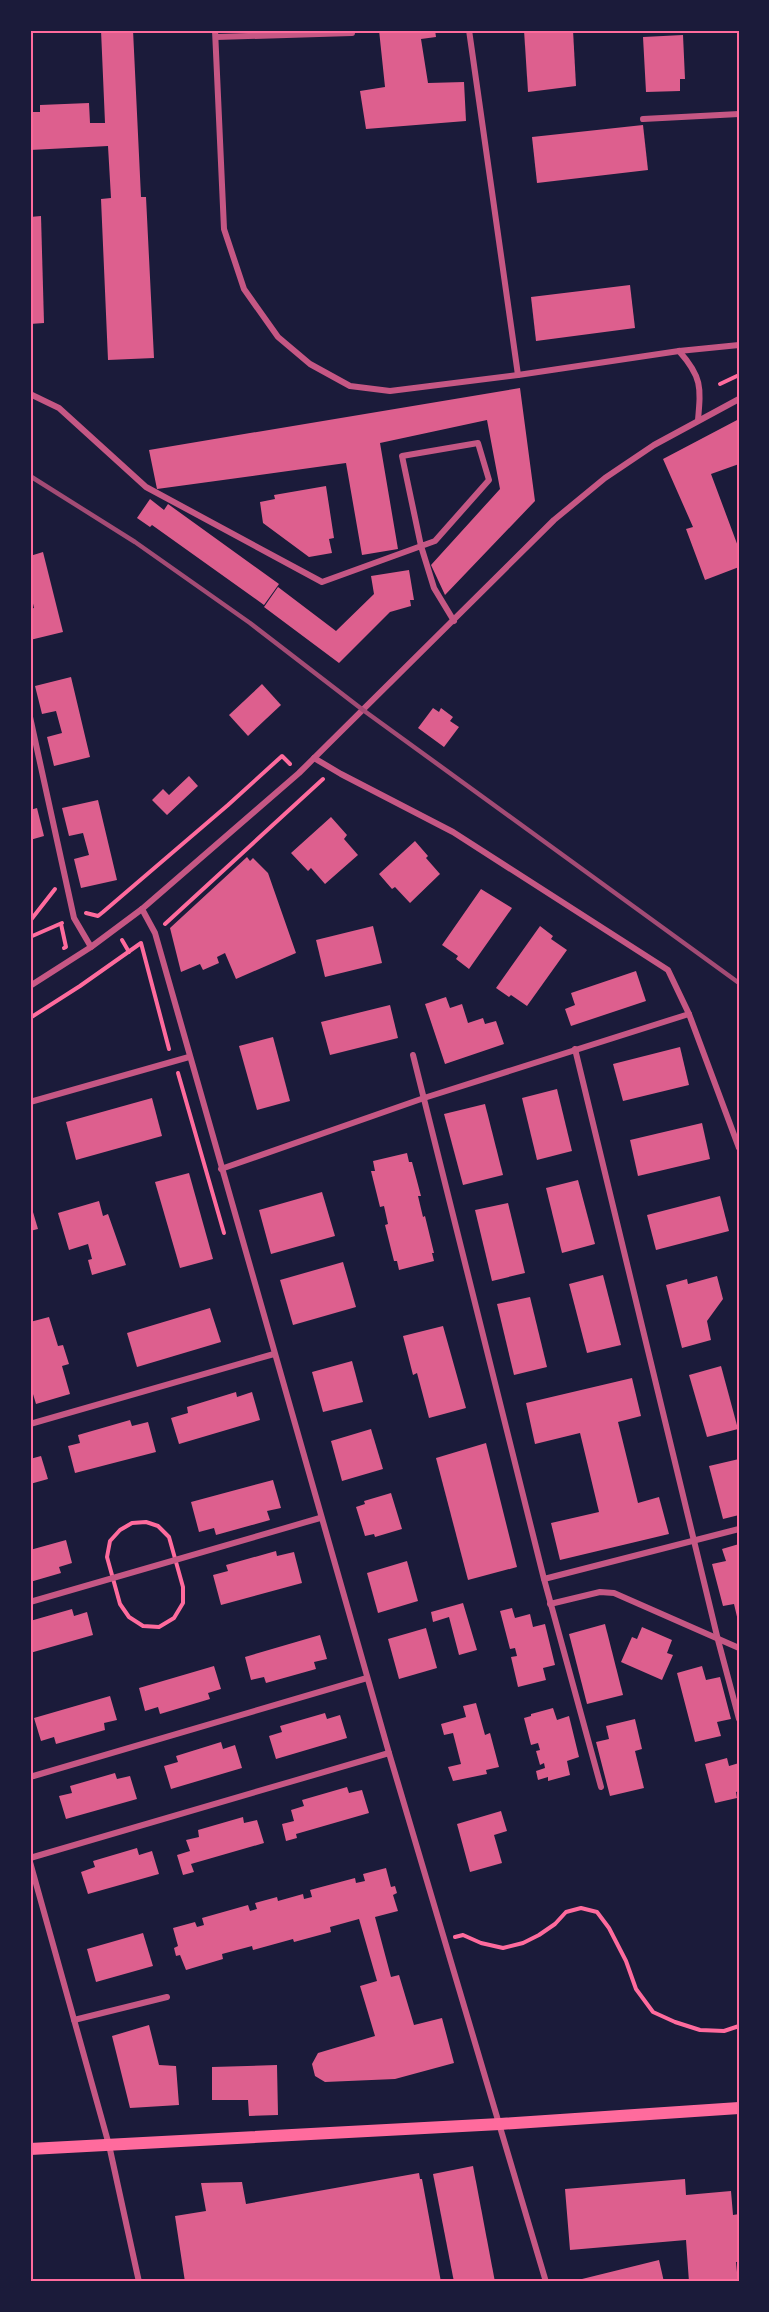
<svg xmlns="http://www.w3.org/2000/svg" width="769" height="2312" font-family="'PT Serif',serif">
<style>
.building{fill:#dd5f8e}
.lines{fill:none;stroke-linecap:round;stroke-linejoin:round}
.path{stroke:#ff6b9d;stroke-width:4}
.minor{stroke:#c65784;stroke-width:6}
.secondary{stroke:#ff6b9d;stroke-width:12}
.rail{stroke:#a44b75;stroke-width:4.5}
.neatline{fill:none;stroke:#ff6b9d;stroke-width:2}
</style>
<rect width="100%" height="100%" fill="#1b1b3a"/>
<!-- building -->
<g class="building">
<polygon points="101,30 133,30 141,197 146,197 154,358 108,360 101,199 111,198 108,146 30,150 30,112 40,112 40,105 89,103 90,123 105,123"/>
<polygon points="379,30 435,30 436,37 421,39 428,83 464,82 466,121 366,129 360,91 385,87"/>
<polygon points="524,30 573,30 576,86 528,92"/>
<polygon points="683,35 685,79 680,79 680,91 646,92 643,37"/>
<polygon points="643,125 648,170 537,183 532,137"/>
<polygon points="41,216 44,323 30,324 30,217"/>
<polygon points="630,285 635,328 536,341 531,297"/>
<polygon points="520,388 535,501 445,595 431,565 500,489 487,420 380,443 398,549 362,555 346,463 157,489 149,450"/>
<polygon points="739,419 739,464 711,474 739,549 739,567 705,580 686,529 693,527 663,459"/>
<polygon points="326,486 334,538 329,539 332,553 309,557 263,523 260,502 275,499 274,495"/>
<polygon points="150,499 164,510 168,504 279,584 264,605 152,525 150,527 137,518"/>
<polygon points="43,552 63,632 30,640 30,609 34,608 30,590 30,556"/>
<polygon points="409,570 414,600 410,600 411,606 390,612 339,663 264,607 278,587 336,631 374,594 371,576"/>
<polygon points="71,677 90,757 54,766 47,737 62,733 56,711 42,714 35,686"/>
<polygon points="262,684 281,705 248,736 229,715"/>
<polygon points="433,708 439,712 441,708 453,717 450,721 459,727 444,747 418,728"/>
<polygon points="189,776 198,786 167,815 152,800 163,789 169,795"/>
<polygon points="98,800 117,880 81,888 74,859 89,855 83,833 69,836 62,808"/>
<polygon points="37,808 44,836 30,840 30,810"/>
<polygon points="331,817 347,835 344,839 358,855 325,884 311,868 308,871 291,853"/>
<polygon points="415,841 428,856 426,858 440,874 410,903 395,887 392,889 379,874"/>
<polygon points="247,857 250,861 253,858 268,873 296,953 236,979 225,953 217,957 219,963 203,970 200,964 181,972 170,928"/>
<polygon points="481,889 512,908 469,969 456,959 458,956 442,945"/>
<polygon points="373,926 382,963 325,977 316,940"/>
<polygon points="540,926 553,936 551,939 567,950 527,1006 511,995 509,997 496,988"/>
<polygon points="636,971 646,1001 571,1026 565,1009 575,1005 571,993"/>
<polygon points="446,997 450,1008 462,1004 468,1023 483,1018 485,1024 496,1021 504,1044 445,1064 425,1004"/>
<polygon points="390,1005 398,1038 330,1055 321,1022"/>
<polygon points="273,1037 290,1101 257,1110 239,1046"/>
<polygon points="680,1047 689,1085 623,1101 613,1064"/>
<polygon points="557,1089 572,1151 537,1160 522,1098"/>
<polygon points="152,1098 162,1136 76,1160 66,1122"/>
<polygon points="485,1104 503,1175 463,1185 444,1114"/>
<polygon points="702,1123 710,1159 638,1176 630,1140"/>
<polygon points="407,1153 409,1162 412,1162 421,1196 418,1196 423,1217 425,1216 434,1253 432,1253 434,1261 399,1270 397,1261 394,1261 385,1225 388,1224 384,1206 380,1207 371,1171 375,1171 373,1161"/>
<polygon points="189,1173 213,1259 180,1268 155,1182"/>
<polygon points="578,1180 595,1244 562,1253 546,1188"/>
<polygon points="322,1192 335,1236 271,1254 259,1210"/>
<polygon points="720,1196 729,1231 656,1250 647,1215"/>
<polygon points="99,1201 103,1216 108,1214 126,1265 92,1275 88,1260 92,1259 88,1244 69,1250 58,1213"/>
<polygon points="30,1202 38,1229 30,1231"/>
<polygon points="508,1203 525,1273 492,1281 475,1210"/>
<polygon points="343,1262 356,1307 293,1325 280,1280"/>
<polygon points="603,1275 621,1345 587,1353 569,1284"/>
<polygon points="717,1276 723,1299 707,1321 711,1340 682,1348 666,1285 687,1279 688,1284"/>
<polygon points="530,1297 547,1367 514,1375 497,1304"/>
<polygon points="210,1308 221,1342 137,1367 127,1333"/>
<polygon points="49,1317 58,1346 63,1345 69,1364 62,1366 70,1394 36,1404 30,1384 30,1322"/>
<polygon points="443,1326 466,1408 429,1418 417,1373 413,1375 403,1336"/>
<polygon points="352,1361 363,1402 323,1412 312,1372"/>
<polygon points="721,1366 738,1429 707,1437 689,1375"/>
<polygon points="632,1378 641,1416 618,1422 638,1503 659,1497 669,1534 560,1560 551,1523 599,1512 580,1433 535,1444 526,1403"/>
<polygon points="236,1392 237,1397 252,1392 260,1420 179,1444 171,1418 188,1413 187,1407"/>
<polygon points="130,1420 132,1426 148,1422 156,1452 75,1473 68,1446 80,1443 78,1435"/>
<polygon points="371,1429 383,1469 342,1481 331,1441"/>
<polygon points="486,1443 517,1567 468,1580 436,1458"/>
<polygon points="41,1456 48,1479 30,1484 30,1459"/>
<polygon points="739,1459 739,1515 723,1519 709,1466"/>
<polygon points="273,1480 281,1508 267,1511 270,1520 216,1535 214,1528 199,1532 191,1502"/>
<polygon points="391,1493 402,1529 375,1537 374,1534 365,1536 356,1507 365,1504 364,1501"/>
<polygon points="66,1540 72,1563 59,1567 61,1573 30,1582 30,1550"/>
<polygon points="739,1544 739,1621 738,1621 734,1604 723,1606 712,1564 726,1561 722,1549"/>
<polygon points="276,1551 277,1556 294,1552 302,1583 221,1605 213,1575 228,1571 226,1565"/>
<polygon points="407,1561 418,1601 378,1613 367,1573"/>
<polygon points="463,1603 477,1650 459,1655 449,1617 433,1622 431,1612"/>
<polygon points="512,1608 515,1618 530,1614 533,1627 545,1624 555,1665 543,1668 546,1680 518,1687 511,1657 517,1656 515,1648 510,1649 500,1611"/>
<polygon points="72,1609 74,1616 87,1612 93,1635 30,1653 30,1621"/>
<polygon points="605,1624 623,1695 587,1704 569,1634"/>
<polygon points="642,1627 672,1640 667,1653 673,1655 662,1680 621,1662 632,1637 637,1639"/>
<polygon points="426,1628 437,1668 399,1679 388,1639"/>
<polygon points="320,1635 327,1659 314,1662 316,1669 266,1683 264,1677 251,1680 245,1657"/>
<polygon points="214,1666 221,1689 208,1693 210,1699 160,1714 158,1707 145,1711 139,1688"/>
<polygon points="702,1666 706,1680 720,1677 731,1719 717,1722 721,1736 695,1742 677,1673"/>
<polygon points="110,1696 117,1720 104,1723 105,1730 56,1744 54,1737 41,1741 34,1718"/>
<polygon points="476,1703 485,1735 490,1733 499,1767 486,1770 487,1774 453,1781 448,1767 461,1764 453,1733 444,1735 441,1724 466,1717 463,1706"/>
<polygon points="553,1708 557,1720 569,1716 579,1757 567,1761 570,1775 548,1781 548,1777 538,1780 536,1771 545,1768 544,1763 540,1765 536,1751 540,1750 538,1743 531,1745 524,1718 531,1716 531,1714"/>
<polygon points="325,1713 327,1719 340,1715 347,1738 276,1759 269,1736 282,1732 280,1726"/>
<polygon points="635,1719 642,1749 635,1751 644,1788 610,1796 596,1742 609,1739 606,1726"/>
<polygon points="221,1742 223,1749 235,1745 242,1768 171,1789 164,1766 178,1762 176,1756"/>
<polygon points="727,1758 729,1766 739,1763 739,1791 736,1792 737,1798 715,1803 705,1764"/>
<polygon points="115,1773 117,1779 130,1776 137,1799 66,1819 59,1796 72,1793 70,1786"/>
<polygon points="347,1787 349,1793 362,1790 369,1813 296,1834 297,1838 286,1841 282,1824 294,1821 291,1810 304,1806 302,1800"/>
<polygon points="501,1811 507,1831 494,1835 502,1863 470,1872 457,1824"/>
<polygon points="243,1817 244,1823 257,1820 264,1843 191,1864 194,1872 183,1875 177,1855 190,1851 186,1840 199,1837 198,1830"/>
<polygon points="137,1848 139,1855 152,1851 159,1874 88,1894 81,1872 95,1867 93,1861"/>
<polygon points="386,1868 391,1887 395,1886 397,1893 393,1895 398,1911 375,1917 391,1977 399,1975 414,2025 442,2018 454,2063 395,2079 325,2082 315,2076 312,2064 318,2053 375,2036 360,1986 377,1981 359,1919 330,1927 331,1932 294,1942 293,1939 253,1950 252,1946 222,1954 223,1959 186,1970 180,1955 176,1956 174,1948 178,1946 173,1928 195,1922 197,1927 204,1925 202,1918 248,1905 250,1911 257,1909 255,1903 277,1897 278,1901 303,1894 304,1899 312,1897 310,1890 355,1878 356,1883 365,1881 363,1874"/>
<polygon points="143,1933 153,1966 96,1982 87,1949"/>
<polygon points="149,2025 159,2065 176,2066 179,2105 130,2108 112,2036"/>
<polygon points="277,2065 278,2115 249,2116 248,2100 212,2100 212,2067"/>
<polygon points="473,2166 495,2282 454,2282 433,2174"/>
<polygon points="419,2173 420,2179 422,2179 441,2282 185,2282 175,2216 206,2211 201,2183 242,2182 246,2204"/>
<polygon points="685,2179 686,2195 731,2191 733,2215 739,2214 739,2262 736,2262 738,2282 689,2282 686,2240 570,2250 565,2189"/>
<polygon points="659,2260 664,2282 582,2282 582,2279"/>
</g>
<g class="lines">
<!-- path -->
<g class="path">
<polyline points="720,384 739,375"/>
<polyline points="86,913 98,916 103,912 228,805 282,756 290,764"/>
<polyline points="30,921 55,889"/>
<polyline points="61,924 66,947 64,948"/>
<polyline points="165,924 323,779"/>
<polyline points="30,937 62,923"/>
<polyline points="122,940 129,952"/>
<polyline points="30,1018 80,986 141,943 169,1049"/>
<polyline points="178,1073 224,1233"/>
<polygon points="146,1522 158,1526 169,1537 183,1587 183,1603 174,1618 159,1627 143,1626 129,1617 120,1604 107,1557 110,1541 120,1530 132,1523"/>
<polyline points="455,1937 463,1935 481,1943 503,1948 523,1943 539,1935 555,1924 566,1912 581,1908 597,1912 609,1928 626,1961 636,1989 653,2012 675,2022 700,2030 724,2031 739,2026"/>
</g>
<!-- minor -->
<g class="minor">
<polyline points="215,30 224,229 244,289 278,337 310,364 350,386 390,391 518,375 679,351 739,345"/>
<polyline points="469,30 518,375"/>
<polyline points="216,37 352,33"/>
<polyline points="643,119 739,114"/>
<path d="M679 351C702 377 701 387 698 420"/>
<polyline points="30,394 59,408 146,487 322,582 435,541 489,480 478,443 402,456 421,546 434,588 454,621"/>
<polyline points="30,717 74,918 91,947"/>
<polyline points="314,758 341,774 453,832 668,970 689,1014 739,1148"/>
<polyline points="142,909 155,933 389,1753 546,2282"/>
<polyline points="30,986 91,947 142,909 299,773 554,520 605,478 654,445 739,399"/>
<polyline points="575,1049 718,1640 739,1719"/>
<polyline points="413,1055 544,1579 601,1787"/>
<polyline points="30,1102 189,1057"/>
<polyline points="221,1169 424,1098 689,1014"/>
<polyline points="30,1424 274,1354"/>
<polyline points="544,1579 739,1529"/>
<polyline points="30,1602 320,1518"/>
<polyline points="550,1604 600,1592 614,1593 739,1648"/>
<polyline points="30,1777 367,1678"/>
<polyline points="30,1858 389,1753"/>
<polyline points="30,1862 109,2145 139,2282"/>
<polyline points="74,2020 167,1997"/>
</g>
<!-- secondary -->
<polyline class="secondary" points="30,2149 500,2124 739,2108"/>
<!-- rail -->
<polyline class="rail" points="30,476 135,542 250,623 363,710 739,983"/>
</g>
<!-- border -->
<rect width="769" height="2312" fill="none" stroke="#1b1b3a" stroke-width="63"/>
<rect x="32" y="32" width="706" height="2248" class="neatline"/>
</svg>
